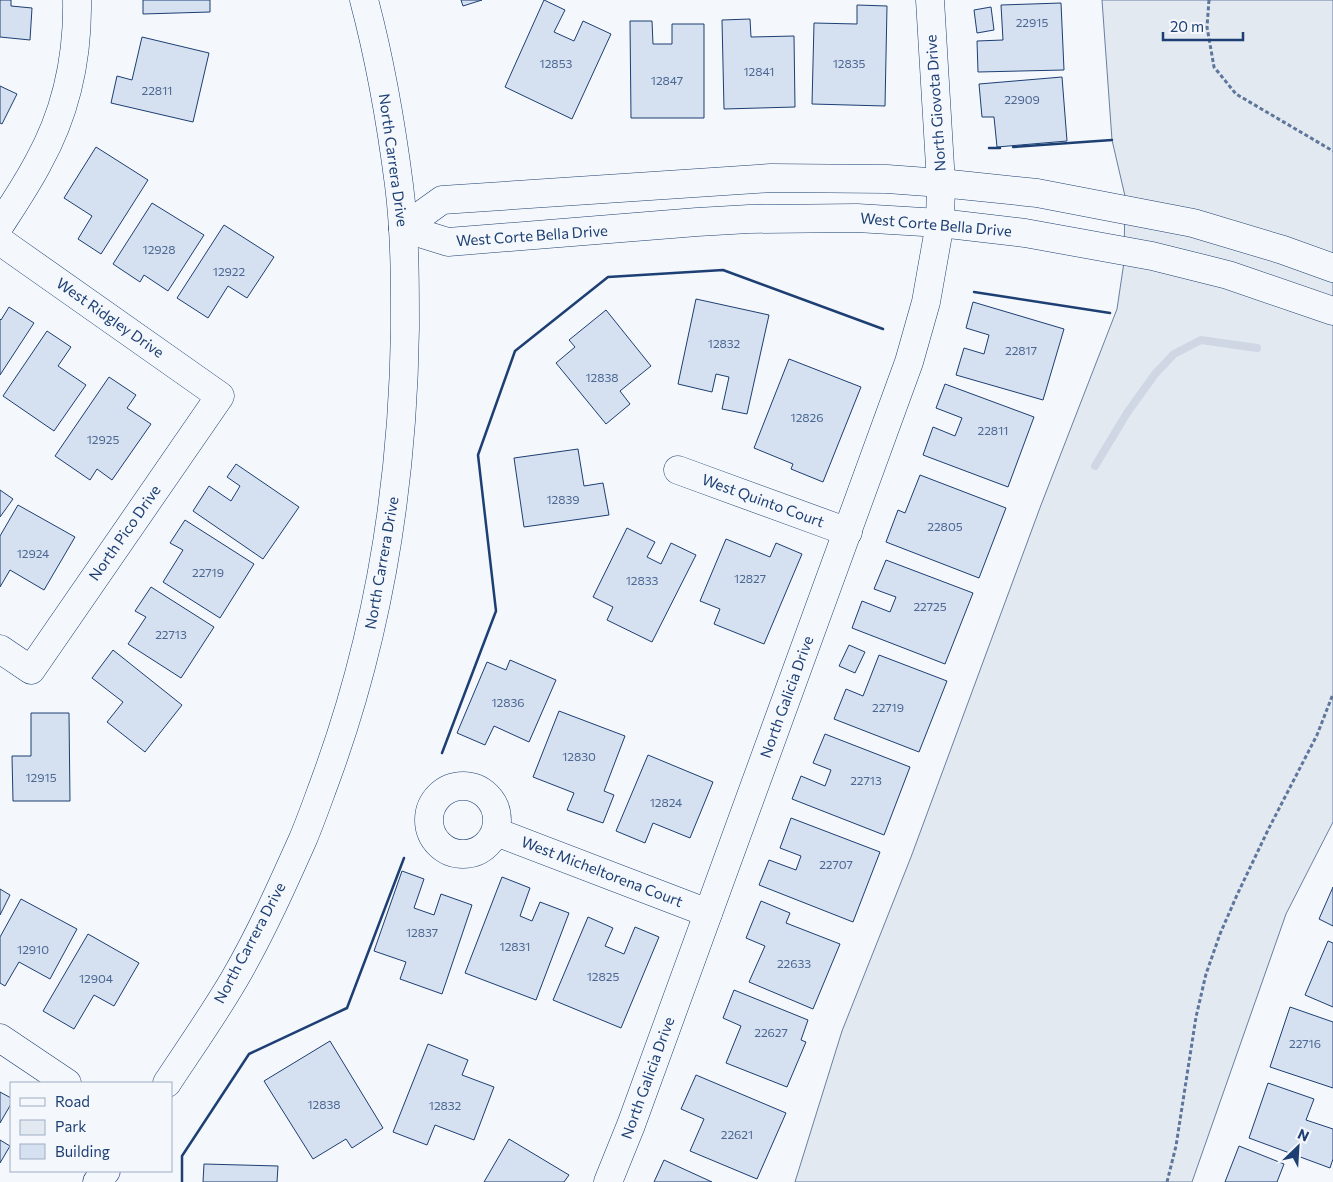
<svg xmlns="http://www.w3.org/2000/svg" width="1333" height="1182" font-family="Commissioner,sans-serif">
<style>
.green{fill:#e3e9f0;stroke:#687fa3}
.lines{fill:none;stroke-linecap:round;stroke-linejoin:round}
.stream{stroke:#cfd7e4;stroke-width:8}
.building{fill:#d5e0f0;stroke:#1d3f73}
.minor-casing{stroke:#1d3f73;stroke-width:29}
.path{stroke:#5e769c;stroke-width:3;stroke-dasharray:4 2.5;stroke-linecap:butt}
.minor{stroke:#f4f7fb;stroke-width:28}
.wall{stroke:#1d3f73;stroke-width:2.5}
.labels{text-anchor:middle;stroke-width:4;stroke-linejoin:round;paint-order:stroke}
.number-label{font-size:12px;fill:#4b6792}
.street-label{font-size:15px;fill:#1d3f73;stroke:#f4f7fb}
</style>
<rect width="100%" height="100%" fill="#f4f7fb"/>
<!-- green -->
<polygon class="green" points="1102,0 1333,0 1333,822 1286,914 1192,1182 795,1182 842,1031 911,857 1041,505 1117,309 1124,262 1125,196 1112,140"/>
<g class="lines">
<!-- stream -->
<polyline class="stream" points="1095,466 1127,413 1155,374 1174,354 1201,340 1257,348"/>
</g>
<!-- building -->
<g class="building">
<polygon points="0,0 11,0 11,6 32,8 30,40 0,37"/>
<polygon points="143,0 210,0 210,12 143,14"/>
<polygon points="461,0 482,0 463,6"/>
<polygon points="544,0 565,10 554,32 574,41 583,21 611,34 572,119 505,87"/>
<polygon points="1061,3 1064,70 978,72 977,41 1003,40 1001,5"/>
<polygon points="857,5 887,6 885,106 812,104 814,23 857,24"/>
<polygon points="991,7 994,30 977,33 974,10"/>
<polygon points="750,19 751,37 794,36 795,107 724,109 722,20"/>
<polygon points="630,21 652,21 653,44 672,44 672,24 704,24 704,118 631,118"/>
<polygon points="142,37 209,53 193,122 111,103 117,76 132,80"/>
<polygon points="1062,77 1067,141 997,147 994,117 982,117 979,84"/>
<polygon points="0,86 17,94 2,124 0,123"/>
<polygon points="96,147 148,180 101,254 78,239 92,216 64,198"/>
<polygon points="152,203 204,235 168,291 144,275 140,282 113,264"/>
<polygon points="224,225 274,257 247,298 228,286 208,318 177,298"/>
<polygon points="696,299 769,315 747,414 722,409 729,377 716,374 712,392 678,384"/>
<polygon points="973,302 1064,329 1043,400 956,375 964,348 984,354 989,335 966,328"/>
<polygon points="9,307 34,323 0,375 0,319 1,320"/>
<polygon points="606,310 651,366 620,391 630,404 606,424 556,363 575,347 569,340"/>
<polygon points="47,331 71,347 58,366 86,385 54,431 3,396"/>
<polygon points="789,359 861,387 823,482 791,469 793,464 754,448"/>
<polygon points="109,377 136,395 127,408 151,424 112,480 97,469 90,480 55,456"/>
<polygon points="945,384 1034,417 1008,487 923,455 933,427 955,436 962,418 936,408"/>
<polygon points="578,449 584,486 603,483 609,515 524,527 514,458"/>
<polygon points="236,464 299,507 263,559 193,511 209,486 231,501 240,486 227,477"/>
<polygon points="920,475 1006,508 979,578 886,542 898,510 905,513"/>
<polygon points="0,490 13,499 0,517"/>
<polygon points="18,505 75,537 44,590 10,570 0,587 0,536"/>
<polygon points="185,520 254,564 220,618 163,582 183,550 170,543"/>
<polygon points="627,528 655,542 647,557 661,564 671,543 696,555 652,642 607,620 613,607 593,597"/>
<polygon points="726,539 770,557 776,543 802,554 764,644 714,624 720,609 700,601"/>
<polygon points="886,560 973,593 945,664 852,628 862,601 890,612 896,597 874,589"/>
<polygon points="151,587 214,627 181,678 128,644 146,617 135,611"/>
<polygon points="849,645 865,652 855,673 839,666"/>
<polygon points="113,650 182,705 145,752 107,722 123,702 92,678"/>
<polygon points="879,655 947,681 919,752 834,719 846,689 863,696"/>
<polygon points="510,660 556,680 529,742 494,726 485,745 457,733 487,662 506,670"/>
<polygon points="559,711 625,736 604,791 614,795 603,823 567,810 574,793 533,777"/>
<polygon points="31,713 69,713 70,801 13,801 12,756 31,756"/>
<polygon points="825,734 910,767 884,835 792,799 801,776 825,786 831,770 813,763"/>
<polygon points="648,755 713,782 690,838 653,823 645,843 616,831"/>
<polygon points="791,818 880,852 853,922 759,885 769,860 796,870 801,856 780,848"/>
<polygon points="402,871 424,879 414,908 434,915 441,894 472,905 442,994 400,979 406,962 374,951"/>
<polygon points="502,877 530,888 520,916 532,921 540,902 569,913 536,1000 465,973"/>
<polygon points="1333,887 1333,926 1319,919"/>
<polygon points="0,889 10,895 0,915"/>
<polygon points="21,899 77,929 50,979 19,962 5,986 0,983 0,937"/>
<polygon points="761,901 790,913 786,923 840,944 813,1009 749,982 765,946 746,938"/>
<polygon points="588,917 613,928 605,946 624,954 635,927 659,937 621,1028 553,1000"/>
<polygon points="88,934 139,963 114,1006 94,995 74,1029 43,1011"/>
<polygon points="1328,941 1333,943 1333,1007 1305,995"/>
<polygon points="734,990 808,1020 801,1040 806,1042 787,1087 726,1063 741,1026 723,1018"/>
<polygon points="1290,1007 1333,1022 1333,1088 1270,1067"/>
<polygon points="330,1041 383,1128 352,1148 346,1139 313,1159 264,1081"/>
<polygon points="428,1044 468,1060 462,1075 494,1087 474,1140 435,1125 427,1145 393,1132"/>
<polygon points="696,1075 786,1113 757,1179 690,1151 704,1119 681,1109"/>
<polygon points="1268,1083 1314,1099 1306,1120 1333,1129 1333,1159 1330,1168 1249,1138"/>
<polygon points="0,1092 11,1098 11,1104 0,1123"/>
<polygon points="509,1139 569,1175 564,1182 484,1182"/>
<polygon points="0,1140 10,1146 0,1163"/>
<polygon points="1239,1146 1284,1164 1277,1182 1225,1182"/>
<polygon points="664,1160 712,1182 654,1182"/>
<polygon points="204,1164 278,1166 277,1182 203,1182"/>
</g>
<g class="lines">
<!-- minor casing -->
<g class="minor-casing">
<g id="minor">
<path d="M0 225C13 205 27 184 38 163 66 113 78 57 77 0"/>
<polyline points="403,228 442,200 771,178 887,179 941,183 1037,193 1193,223 1283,250 1333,268"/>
<polyline points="403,228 448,242 697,222 749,219 857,218 940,223 1025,233 1152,256 1228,275 1333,311"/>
<polyline points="0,241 220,396 31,670 0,649"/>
<polyline points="678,470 848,532"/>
<circle cx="463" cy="820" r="34"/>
<polyline points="496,832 708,913"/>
<polyline points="0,1038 67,1083"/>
<path d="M167 1083C190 1048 214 1014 235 978 261 933 282 886 303 839 311 820 318 800 325 781 379 635 403 483 405 328 405 280 405 232 399 185 391 123 380 60 364 0"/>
<polyline points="97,1182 106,1171"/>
<polyline points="608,1182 631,1125 909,362 926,302 940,223 941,183 930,0"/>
</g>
</g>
<!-- path -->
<g class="path">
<polyline points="1209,0 1207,27 1214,67 1236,94 1333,151"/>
<polyline points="1167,1182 1176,1146 1196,1017 1206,974 1220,934 1237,895 1268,830 1317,735 1333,694"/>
</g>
<!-- minor -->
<use href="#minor" class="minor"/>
<!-- wall -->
<g class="wall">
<polyline points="1013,147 1112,140"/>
<polyline points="989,148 1000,148"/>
<polyline points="974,292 1110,313"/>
<polyline points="442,753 496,611 478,455 515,351 608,277 723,270 883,329"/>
<polyline points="182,1182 182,1156 249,1054 347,1008 404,858"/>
</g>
</g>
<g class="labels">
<!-- number labels -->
<g class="number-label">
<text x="1032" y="27">22915</text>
<text x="556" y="68">12853</text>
<text x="849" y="68">12835</text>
<text x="759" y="76">12841</text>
<text x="667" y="85">12847</text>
<text x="157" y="95">22811</text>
<text x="1022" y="104">22909</text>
<text x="159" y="254">12928</text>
<text x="229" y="276">12922</text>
<text x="724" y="348">12832</text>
<text x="1021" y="355">22817</text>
<text x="602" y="382">12838</text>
<text x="807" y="422">12826</text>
<text x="993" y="435">22811</text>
<text x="103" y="444">12925</text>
<text x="563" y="504">12839</text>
<text x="945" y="531">22805</text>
<text x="33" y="558">12924</text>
<text x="208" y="577">22719</text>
<text x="750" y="583">12827</text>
<text x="642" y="585">12833</text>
<text x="930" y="611">22725</text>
<text x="171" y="639">22713</text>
<text x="508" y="707">12836</text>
<text x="888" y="712">22719</text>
<text x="579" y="761">12830</text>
<text x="41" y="782">12915</text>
<text x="866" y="785">22713</text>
<text x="666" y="807">12824</text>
<text x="836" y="869">22707</text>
<text x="422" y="937">12837</text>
<text x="515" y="951">12831</text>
<text x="33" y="954">12910</text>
<text x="794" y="968">22633</text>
<text x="603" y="981">12825</text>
<text x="96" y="983">12904</text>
<text x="771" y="1037">22627</text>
<text x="1305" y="1048">22716</text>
<text x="324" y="1109">12838</text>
<text x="445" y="1110">12832</text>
<text x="737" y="1139">22621</text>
</g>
<!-- street labels -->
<g class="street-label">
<text transform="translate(936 103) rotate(-94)" y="5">North Giovota Drive</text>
<text transform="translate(393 160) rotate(82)" y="5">North Carrera Drive</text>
<text transform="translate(936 225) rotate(5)" y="5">West Corte Bella Drive</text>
<text transform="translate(532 236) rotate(-4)" y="5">West Corte Bella Drive</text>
<text transform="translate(110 318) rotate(35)" y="5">West Ridgley Drive</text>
<text transform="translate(763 501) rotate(20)" y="5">West Quinto Court</text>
<text transform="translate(125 533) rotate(-55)" y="5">North Pico Drive</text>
<text transform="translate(382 563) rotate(-80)" y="5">North Carrera Drive</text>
<text transform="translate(787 697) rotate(-70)" y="5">North Galicia Drive</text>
<text transform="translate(602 872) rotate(21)" y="5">West Micheltorena Court</text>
<text transform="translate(250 943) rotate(-62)" y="5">North Carrera Drive</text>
<text transform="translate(648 1078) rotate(-70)" y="5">North Galicia Drive</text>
</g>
</g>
<!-- legend -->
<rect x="10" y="1082" width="162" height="90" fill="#f4f7fb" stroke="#9eadc5"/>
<rect x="20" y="1098" width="25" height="8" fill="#f4f7fb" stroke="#9eadc5"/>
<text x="55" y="1107" font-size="15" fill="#1d3f73">Road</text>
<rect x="20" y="1120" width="25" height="15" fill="#e3e9f0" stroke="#9eadc5"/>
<text x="55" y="1132" font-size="15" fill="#1d3f73">Park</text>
<rect x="20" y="1144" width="25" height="15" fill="#d5e0f0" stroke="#9eadc5"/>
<text x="55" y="1157" font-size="15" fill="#1d3f73">Building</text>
<!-- north arrow -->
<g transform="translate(1298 1147) rotate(25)" stroke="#f4f7fb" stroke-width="4" paint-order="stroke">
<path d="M0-4L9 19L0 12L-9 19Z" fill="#1d3f73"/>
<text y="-8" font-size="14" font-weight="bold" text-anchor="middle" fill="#1d3f73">N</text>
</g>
<!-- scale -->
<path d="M1163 32v8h80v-8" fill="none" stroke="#1d3f73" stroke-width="2.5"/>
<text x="1170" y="32" font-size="15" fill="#1d3f73" stroke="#f4f7fb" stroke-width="4" paint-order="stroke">20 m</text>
</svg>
